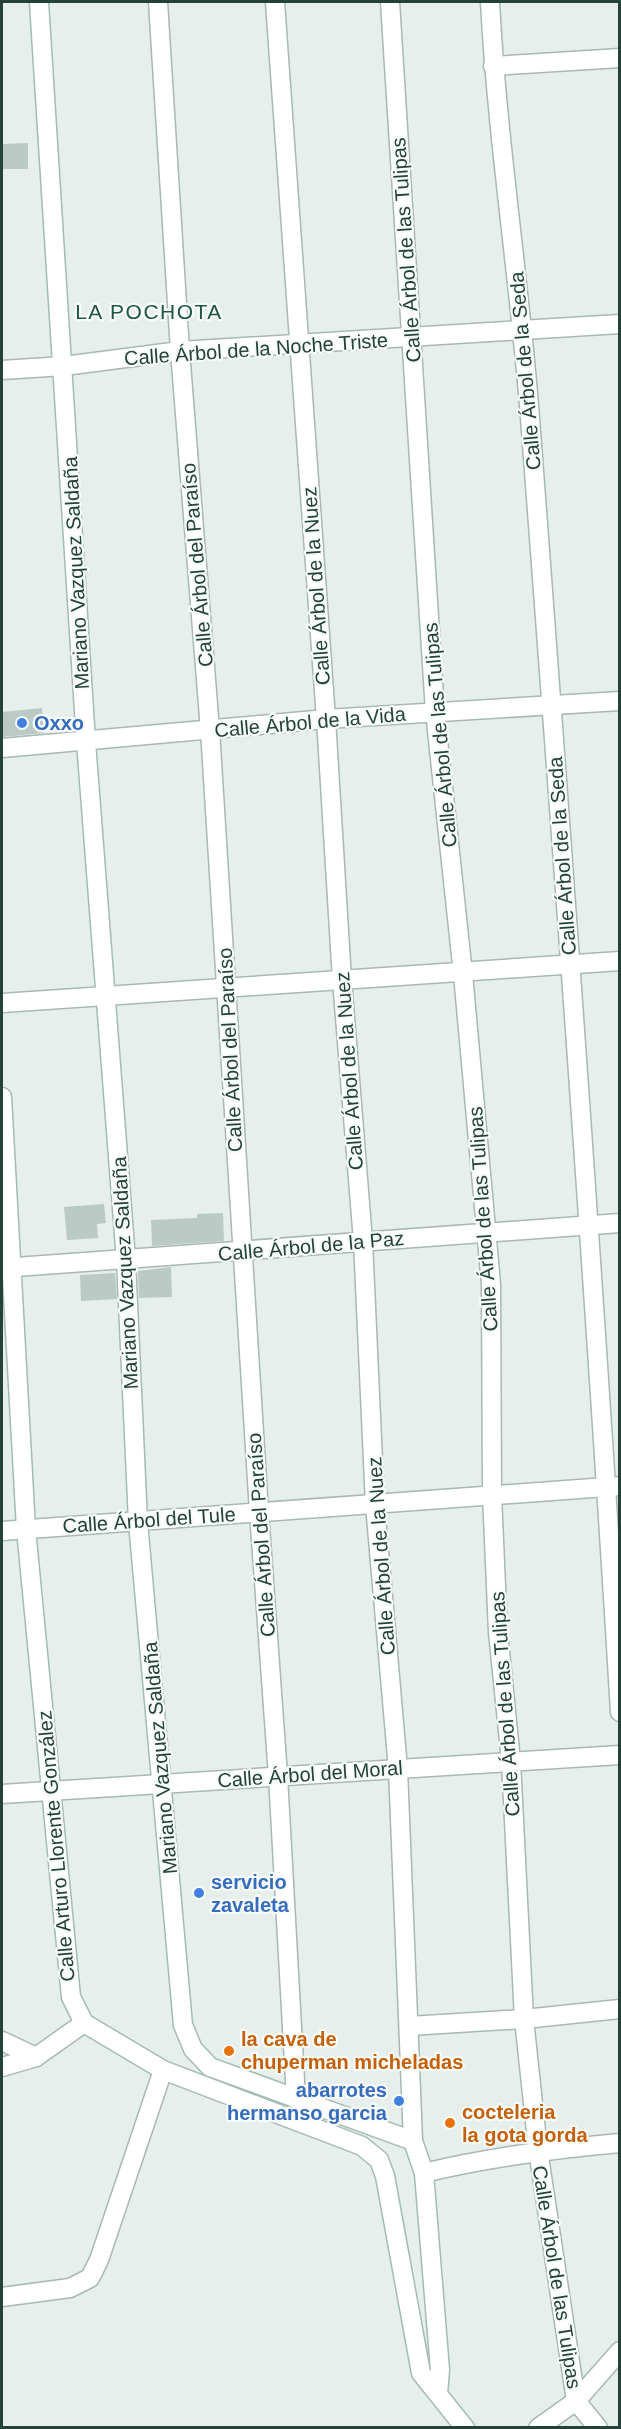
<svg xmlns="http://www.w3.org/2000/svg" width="621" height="2429" font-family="Helvetica,sans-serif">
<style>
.building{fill:#bbcac4}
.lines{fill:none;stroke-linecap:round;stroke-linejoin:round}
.street-casing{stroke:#a8b8b2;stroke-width:21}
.secondary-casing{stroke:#a4bbb3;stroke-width:21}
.street{stroke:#fff;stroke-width:18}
.secondary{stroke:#fff;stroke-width:18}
.shop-dot{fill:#3f7fe0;stroke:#f7fbf9;stroke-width:2}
.food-dot{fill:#e8710a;stroke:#f7fbf9;stroke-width:2}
.labels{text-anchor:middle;stroke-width:4.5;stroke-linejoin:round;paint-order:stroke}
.street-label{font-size:20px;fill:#24423a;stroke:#f7fbf9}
.shop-label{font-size:20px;font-weight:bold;fill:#366cbe;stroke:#f7fbf9;text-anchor:start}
.food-label{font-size:20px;font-weight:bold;fill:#c56008;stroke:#f7fbf9;text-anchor:start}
.neighbourhood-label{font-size:21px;letter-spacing:1.5px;fill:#1f5548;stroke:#f7fbf9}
</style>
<rect width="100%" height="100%" fill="#e6efeb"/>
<!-- building -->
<g class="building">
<polygon points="28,143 28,169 2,169 2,144"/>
<polygon points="42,708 44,733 2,737 2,712"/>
<polygon points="104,1204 106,1223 97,1224 98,1238 67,1240 64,1207"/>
<polygon points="223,1213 224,1241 152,1246 151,1220 197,1218 197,1214"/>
<polygon points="171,1267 172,1297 139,1298 138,1271"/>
<polygon points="115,1273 117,1299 81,1301 80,1275"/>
</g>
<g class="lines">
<!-- street casing -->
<g class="street-casing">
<g id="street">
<polyline points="158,2 180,351 210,730 259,1512 278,1776 296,2099"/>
<polyline points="275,2 326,719 342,980 363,1241 375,1505 398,1769 413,2141"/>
<polyline points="390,2 435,712 463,974 491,1284 492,1495 498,1632 511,1761 524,2019 538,2150 576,2401 598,2428"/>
<path d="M490 2C497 136 518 270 529 405 562 840 594 1276 620 1712"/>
<polyline points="493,66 620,58"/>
<polyline points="2,370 64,366 180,351 620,324"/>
<polyline points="2,748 326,719 620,701"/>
<polyline points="2,1003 620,961"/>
<polyline points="2,1268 620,1223"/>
<polyline points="2,1531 620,1486"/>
<polyline points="2,1794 620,1755"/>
<polyline points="409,2026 524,2019 620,2009"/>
<polyline points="2,2041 36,2057"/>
<polyline points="2,2067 36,2057 84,2023"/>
<path d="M424 2173C489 2157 553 2149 620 2143"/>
<polyline points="2,2297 70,2288 90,2278 99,2260 163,2070"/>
<polyline points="538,2428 576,2401 620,2351"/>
</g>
</g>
<!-- secondary casing -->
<g class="secondary-casing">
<g id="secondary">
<polyline points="39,2 86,742 126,1260 138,1522 183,2025 193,2049 210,2067 413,2141 424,2173 440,2370 438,2393"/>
<polyline points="2,1097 26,1529 71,1997 84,2023 163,2070 362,2146 379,2160 385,2176 421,2373 465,2428"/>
</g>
</g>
<!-- street -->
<use href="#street" class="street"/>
<!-- secondary -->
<use href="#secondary" class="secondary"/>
</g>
<!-- markers -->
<g class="shop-dot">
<circle cx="22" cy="723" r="6"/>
<circle cx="199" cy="1893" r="6"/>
<circle cx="399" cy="2101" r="6"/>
</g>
<g class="food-dot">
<circle cx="229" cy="2051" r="6"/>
<circle cx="450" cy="2123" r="6"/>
</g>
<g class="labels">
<!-- street labels -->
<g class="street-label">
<text transform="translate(406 250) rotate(-94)" y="7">Calle Árbol de las Tulipas</text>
<text transform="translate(256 349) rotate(-4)" y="7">Calle Árbol de la Noche Triste</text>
<text transform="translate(525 371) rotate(-95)" y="7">Calle Árbol de la Seda</text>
<text transform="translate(197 565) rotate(-95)" y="7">Calle Árbol del Paraíso</text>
<text transform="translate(76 573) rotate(-93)" y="7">Mariano Vazquez Saldaña</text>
<text transform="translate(316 586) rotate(-94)" y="7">Calle Árbol de la Nuez</text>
<text transform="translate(310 722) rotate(-5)" y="7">Calle Árbol de la Vida</text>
<text transform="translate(440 735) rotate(-95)" y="7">Calle Árbol de las Tulipas</text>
<text transform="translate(562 856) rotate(-94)" y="7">Calle Árbol de la Seda</text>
<text transform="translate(230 1050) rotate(-93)" y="7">Calle Árbol del Paraíso</text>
<text transform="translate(349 1071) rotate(-94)" y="7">Calle Árbol de la Nuez</text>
<text transform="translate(483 1219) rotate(-94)" y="7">Calle Árbol de las Tulipas</text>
<text transform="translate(311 1246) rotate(-5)" y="7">Calle Árbol de la Paz</text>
<text transform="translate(125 1273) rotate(-93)" y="7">Mariano Vazquez Saldaña</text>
<text transform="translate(149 1520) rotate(-4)" y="7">Calle Árbol del Tule</text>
<text transform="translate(261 1535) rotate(-94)" y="7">Calle Árbol del Paraíso</text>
<text transform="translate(381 1556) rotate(-94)" y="7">Calle Árbol de la Nuez</text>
<text transform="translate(505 1704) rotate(-94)" y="7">Calle Árbol de las Tulipas</text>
<text transform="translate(160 1758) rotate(-95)" y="7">Mariano Vazquez Saldaña</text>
<text transform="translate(310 1774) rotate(-4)" y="7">Calle Árbol del Moral</text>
<text transform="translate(56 1846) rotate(-95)" y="7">Calle Arturo Llorente González</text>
<text transform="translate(557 2277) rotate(81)" y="7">Calle Árbol de las Tulipas</text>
</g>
<!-- shop labels -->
<g class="shop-label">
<text x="34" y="730">Oxxo</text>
<text x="211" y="1889">servicio<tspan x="211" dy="23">zavaleta</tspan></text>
<text x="387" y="2097" text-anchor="end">abarrotes<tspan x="387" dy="23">hermanso garcia</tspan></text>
</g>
<!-- food labels -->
<g class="food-label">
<text x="241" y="2046">la cava de<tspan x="241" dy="23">chuperman micheladas</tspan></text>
<text x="462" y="2119">cocteleria<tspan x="462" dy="23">la gota gorda</tspan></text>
</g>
<!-- neighbourhood labels -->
<g class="neighbourhood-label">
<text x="149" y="319">LA POCHOTA</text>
</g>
</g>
<!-- border -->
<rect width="621" height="2429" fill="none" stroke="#24423a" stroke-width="6"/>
</svg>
